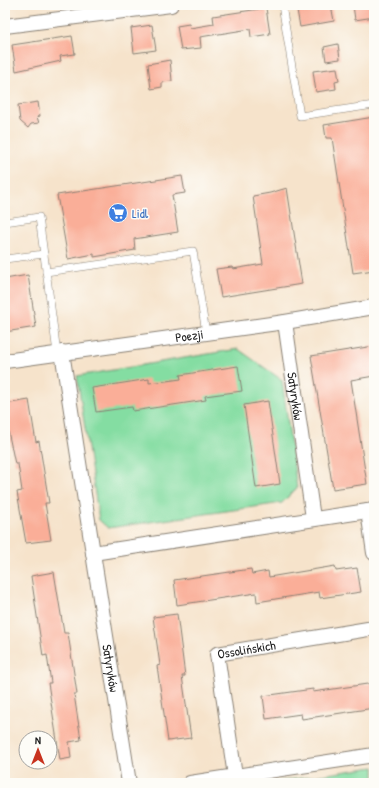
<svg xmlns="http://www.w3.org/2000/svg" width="379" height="788" font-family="'Patrick Hand',sans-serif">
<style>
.green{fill:#84dda2;stroke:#507c5f}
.building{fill:#faae98}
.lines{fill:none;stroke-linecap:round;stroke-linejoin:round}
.service-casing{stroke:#898074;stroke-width:8}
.minor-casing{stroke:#898074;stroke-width:16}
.service{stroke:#fff;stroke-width:7}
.minor{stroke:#fff;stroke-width:14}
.labels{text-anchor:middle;stroke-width:3;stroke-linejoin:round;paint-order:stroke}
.shop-label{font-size:13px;fill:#366cbe;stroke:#fdfcf7;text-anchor:start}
.street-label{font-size:13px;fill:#1c1c1c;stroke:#fdfcf7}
</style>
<rect width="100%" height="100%" fill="#fdfcf7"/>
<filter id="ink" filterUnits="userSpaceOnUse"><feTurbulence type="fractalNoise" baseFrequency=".025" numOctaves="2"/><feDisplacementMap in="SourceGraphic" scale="8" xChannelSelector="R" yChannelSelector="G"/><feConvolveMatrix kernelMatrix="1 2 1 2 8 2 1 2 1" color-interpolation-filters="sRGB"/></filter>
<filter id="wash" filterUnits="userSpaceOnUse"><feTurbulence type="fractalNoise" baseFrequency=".012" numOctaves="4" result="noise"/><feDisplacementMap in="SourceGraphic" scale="16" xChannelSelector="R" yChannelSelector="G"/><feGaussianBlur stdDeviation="0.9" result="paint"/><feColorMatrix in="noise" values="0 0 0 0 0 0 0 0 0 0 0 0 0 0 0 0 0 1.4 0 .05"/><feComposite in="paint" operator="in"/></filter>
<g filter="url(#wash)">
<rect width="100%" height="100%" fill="#f6e3cb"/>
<!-- green -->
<g class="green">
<polygon points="238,349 282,380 297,488 282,503 108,528 99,520 77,376"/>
<polygon points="374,767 374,783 268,783"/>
</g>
<g id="blocks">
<!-- building -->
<g class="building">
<polygon points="304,5 331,5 334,21 300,27 297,10 304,9"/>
<polygon points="353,5 374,5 374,17 355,20"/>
<polygon points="266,8 270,34 251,37 250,29 200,37 201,48 181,50 177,26 189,24 190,28 214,24 213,16"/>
<polygon points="152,25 156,50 134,53 131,28"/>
<polygon points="72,36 75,54 60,56 61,61 16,71 12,45"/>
<polygon points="338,44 340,59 326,61 324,47"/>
<polygon points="170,60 172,81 162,82 162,87 151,89 148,64"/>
<polygon points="337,68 339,81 335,82 336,89 316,92 313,71"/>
<polygon points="38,102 40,116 37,117 39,123 31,124 28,128 20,121 18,105"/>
<polygon points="374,117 374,270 353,273 332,138 326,138 324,125"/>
<polygon points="182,176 185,193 172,195 178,232 134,239 135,250 94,257 94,254 68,259 57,195"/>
<polygon points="287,188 302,284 221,297 216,269 232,267 233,269 263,264 253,196 270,193"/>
<polygon points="28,275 36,327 5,332 5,279"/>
<polygon points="374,346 374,376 351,380 367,484 333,489 311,356"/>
<polygon points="238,366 242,391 205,396 206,400 133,411 132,407 96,412 92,388 149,379 149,383 166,381 181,379 180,375"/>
<polygon points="29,400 36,442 39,441 49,503 45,503 51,540 26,543 17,492 22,491 18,464 15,464 7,426 5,404"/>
<polygon points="268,401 280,484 256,488 244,405"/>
<polygon points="335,566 336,571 357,568 361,592 320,598 319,592 257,602 256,593 177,605 174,580 251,569 252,574 268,571 269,577"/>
<polygon points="54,572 64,633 68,633 77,694 74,694 81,740 69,742 71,758 60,760 48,683 51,683 47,655 43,656 31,576"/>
<polygon points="177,614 185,676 182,676 191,738 168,741 157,666 160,665 153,617"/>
<polygon points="374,683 374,708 302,719 301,714 266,719 263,696 313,689 313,692"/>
</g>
</g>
</g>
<g filter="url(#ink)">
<use href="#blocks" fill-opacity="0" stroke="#898074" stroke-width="1"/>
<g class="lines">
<!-- service casing -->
<g class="service-casing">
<g id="service">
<polyline points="282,5 300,116 374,105"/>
<polyline points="5,222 39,217 57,353"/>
<polyline points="5,259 44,254"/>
<polyline points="46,272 193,251 206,333"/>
</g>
</g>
<!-- minor casing -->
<g class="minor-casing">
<g id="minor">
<polyline points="5,26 171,5"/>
<path id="s1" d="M285 322 313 518"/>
<path id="s2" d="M62 352 93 553 129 783"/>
<path id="s3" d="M5 361 285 322 374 307"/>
<polyline points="368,511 374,553"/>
<polyline points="93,553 374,510"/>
<path id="s4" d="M235 776 217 654 374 628"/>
<polyline points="190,783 374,755"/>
</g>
</g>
<!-- service -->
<use href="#service" class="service"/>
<!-- minor -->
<use href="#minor" class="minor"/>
</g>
</g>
<!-- icons -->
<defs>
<g id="supermarket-disc" transform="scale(1)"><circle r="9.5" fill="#3f7fe0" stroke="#fdfcf7"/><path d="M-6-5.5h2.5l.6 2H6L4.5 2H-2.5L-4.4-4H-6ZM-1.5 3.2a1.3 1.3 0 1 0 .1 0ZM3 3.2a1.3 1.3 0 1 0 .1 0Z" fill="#fff"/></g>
</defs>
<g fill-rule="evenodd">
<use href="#supermarket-disc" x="118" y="213"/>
</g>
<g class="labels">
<!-- shop labels -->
<g class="shop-label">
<text x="132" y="218">Lidl</text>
</g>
<!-- street labels -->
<g class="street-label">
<text dy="5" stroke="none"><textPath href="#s3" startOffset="186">Poezji</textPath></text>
<text dy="5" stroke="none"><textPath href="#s1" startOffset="75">Satyryków</textPath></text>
<text dy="5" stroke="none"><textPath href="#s4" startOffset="153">Ossolińskich</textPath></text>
<text dy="5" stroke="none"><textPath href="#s2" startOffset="320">Satyryków</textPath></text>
</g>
</g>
<!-- margin -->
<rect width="379" height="788" fill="none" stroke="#fdfcf7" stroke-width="20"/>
<!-- north arrow -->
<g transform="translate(38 750)"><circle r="19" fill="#fdfcf7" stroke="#a3a29f"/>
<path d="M0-3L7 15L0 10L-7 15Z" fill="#c8321e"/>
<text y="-6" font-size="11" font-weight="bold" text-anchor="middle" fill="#1c1c1c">N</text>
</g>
</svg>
